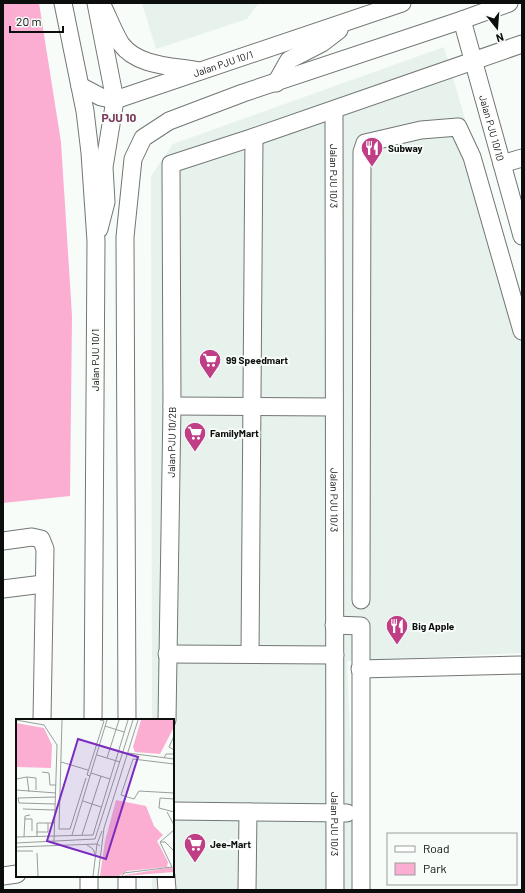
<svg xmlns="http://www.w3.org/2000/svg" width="525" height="893" font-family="Barlow,sans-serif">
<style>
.built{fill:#e6f2eb}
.green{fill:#fbaed2}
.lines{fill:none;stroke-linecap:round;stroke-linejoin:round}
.minor-casing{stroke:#727774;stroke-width:19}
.minor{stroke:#fff;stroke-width:17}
.labels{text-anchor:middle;stroke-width:4;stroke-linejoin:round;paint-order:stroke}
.street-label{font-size:10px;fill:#0c0e0d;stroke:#f7fcf9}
.poi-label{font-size:10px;font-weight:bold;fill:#0c0e0d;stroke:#f7fcf9;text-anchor:start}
.quarter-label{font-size:12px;font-weight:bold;fill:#793859;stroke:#f7fcf9}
.inset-road{fill:none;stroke:#999d9b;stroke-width:1}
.view{fill:#7b2cbf;fill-opacity:0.15;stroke:#7b2cbf;stroke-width:2}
.inset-edge{fill:none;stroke:#0c0e0d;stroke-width:2}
</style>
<rect width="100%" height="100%" fill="#f7fcf9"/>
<!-- built -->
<g class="built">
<polygon points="142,3 259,3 247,19 156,49"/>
<polygon points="444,47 522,315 522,653 347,661 353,801 351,890 152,890 152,876 173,876 173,720 152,720 151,176 173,144"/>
</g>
<!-- green -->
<polygon class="green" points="3,3 39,3 61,142 72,316 70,496 3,503"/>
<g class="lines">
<!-- minor casing -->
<g class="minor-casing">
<g id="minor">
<polyline points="63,3 85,111 90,153 96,241 93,720"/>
<polyline points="96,3 115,100 104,167 106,202 99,229"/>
<path d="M103 7C109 19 114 33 121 44 138 67 174 66 199 71"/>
<path id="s1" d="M462 20 522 236"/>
<polyline points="276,83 289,60 322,43 339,30"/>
<path id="s2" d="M80 86 101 97 115 100 402 3"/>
<path id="s3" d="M334 110 335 890"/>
<polyline points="502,164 522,158"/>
<polyline points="172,406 334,407"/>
<polyline points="3,541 32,537 41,539 45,549 42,720"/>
<polyline points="3,589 43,584"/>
<polyline points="361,600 362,152 365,143 421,130 458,127 472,157 522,331"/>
<polyline points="334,625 361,626 361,890"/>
<polyline points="167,654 335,655"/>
<polyline points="250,654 254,137"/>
<polyline points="360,669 522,665"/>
<polyline points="127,720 125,237 133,159 143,138 169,121 243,93 462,20 509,3"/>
<path id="s4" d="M167 720 172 406 171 164 254 137 522 44"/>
<polyline points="173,811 347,813"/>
<polyline points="3,876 17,874"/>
<polyline points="166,876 167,890"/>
<polyline points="89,890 89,876"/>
<polyline points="127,890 127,876"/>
<polyline points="247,890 248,812"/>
</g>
</g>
<!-- minor -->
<use href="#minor" class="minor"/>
</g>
<!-- icons -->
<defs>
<g id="restaurant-pin" transform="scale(1.15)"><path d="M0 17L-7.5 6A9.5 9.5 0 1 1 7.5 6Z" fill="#bf3e86" stroke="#f7fcf9"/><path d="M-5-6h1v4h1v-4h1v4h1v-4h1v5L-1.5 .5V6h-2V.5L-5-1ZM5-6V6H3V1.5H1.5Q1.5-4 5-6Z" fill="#fff"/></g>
<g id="supermarket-pin" transform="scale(1.15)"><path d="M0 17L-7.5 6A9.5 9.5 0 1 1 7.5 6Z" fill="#bf3e86" stroke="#f7fcf9"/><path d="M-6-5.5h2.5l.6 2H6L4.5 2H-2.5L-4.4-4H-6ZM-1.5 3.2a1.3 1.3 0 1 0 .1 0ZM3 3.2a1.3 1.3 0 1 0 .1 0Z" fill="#fff"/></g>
</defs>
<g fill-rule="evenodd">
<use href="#restaurant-pin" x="372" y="148"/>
<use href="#supermarket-pin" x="210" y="360"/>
<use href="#supermarket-pin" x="195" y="433"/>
<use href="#restaurant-pin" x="397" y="626"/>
<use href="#supermarket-pin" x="195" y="844"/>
</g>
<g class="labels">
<!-- street labels -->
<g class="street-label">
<text dy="4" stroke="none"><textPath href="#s2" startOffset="152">Jalan PJU 10/1</textPath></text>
<text dy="4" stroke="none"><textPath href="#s1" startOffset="112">Jalan PJU 10/10</textPath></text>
<text dy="4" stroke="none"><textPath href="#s3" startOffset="66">Jalan PJU 10/3</textPath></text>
<text transform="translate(95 360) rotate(-90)" y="4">Jalan PJU 10/1</text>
<text dy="4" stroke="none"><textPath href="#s4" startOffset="278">Jalan PJU 10/2B</textPath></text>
<text dy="4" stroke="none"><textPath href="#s3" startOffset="390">Jalan PJU 10/3</textPath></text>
<text dy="4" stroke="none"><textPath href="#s3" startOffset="714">Jalan PJU 10/3</textPath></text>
</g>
<!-- poi labels -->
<g class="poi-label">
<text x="388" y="152">Subway</text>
<text x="226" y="364">99 Speedmart</text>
<text x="210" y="437">FamilyMart</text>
<text x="412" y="630">Big Apple</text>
<text x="210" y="848">Jee-Mart</text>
</g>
<!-- quarter labels -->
<g class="quarter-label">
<text x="119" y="122">PJU 10</text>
</g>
</g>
<!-- overview -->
<g transform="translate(16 719)">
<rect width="158" height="158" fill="#f7fcf9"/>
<path d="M125 1H158V8L144 35 119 33 117 28ZM0 4 28 9 36 26 35 49 0 48ZM100 81 130 87 138 107 147 116 141 122 152 143 151 148 111 152 103 157H84L89 122ZM158 148V153L108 157 109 156Z" fill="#fbaed2"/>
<path class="inset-road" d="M0 1 28 6 41 26 38 122M46 1 43 110H54L70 59M89 7 108 13M158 17 153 28 158 31M112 34 158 40M81 36 104 43M91 39 103 1M148 39 150 35H158M45 43 72 51M158 45 117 40 105 76 118 80 123 72 158 74M26 53 33 54 34 66H40M75 54 94 60M74 57 71 56 88 2 84 1M11 58 20 59V71M0 60 11 58 13 73M0 71 40 74M158 80 144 79 143 89 158 93M67 82 85 88M39 85 3 84 2 79 40 78M7 90 39 91M151 93 158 106M9 100H16V112M20 113H32V104M56 116 91 1M66 116 85 57M21 117V104H39M0 118 77 116 112 1M8 118 9 97 14 96M144 123 158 111M144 123H149L158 132M0 124 79 120 117 1M71 126 77 130 79 135M0 128 81 125 84 127M0 132H17M21 134 22 157M77 157 81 125 86 112M82 157 88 109 122 1M106 157 108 154 156 148 144 123"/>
<path class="view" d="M62 20 122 38 90 140 31 122Z"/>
<rect width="158" height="158" class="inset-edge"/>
</g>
<!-- border -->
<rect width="525" height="893" fill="none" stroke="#0c0e0d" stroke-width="8"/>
<!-- legend -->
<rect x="387" y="833" width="130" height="52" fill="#f7fcf9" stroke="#999d9b"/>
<rect x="395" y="846" width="20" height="6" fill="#ffffff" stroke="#999d9b"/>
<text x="423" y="853" font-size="12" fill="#0c0e0d">Road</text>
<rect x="395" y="863" width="20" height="12" fill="#fbaed2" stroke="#999d9b"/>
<text x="423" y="873" font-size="12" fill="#0c0e0d">Park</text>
<!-- north arrow -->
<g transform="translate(497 28) rotate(163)" stroke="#f7fcf9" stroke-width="3" paint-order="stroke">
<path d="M0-3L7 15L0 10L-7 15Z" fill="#0c0e0d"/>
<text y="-6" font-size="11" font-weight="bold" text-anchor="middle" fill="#0c0e0d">N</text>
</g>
<!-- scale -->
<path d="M10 26v6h53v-6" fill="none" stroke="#0c0e0d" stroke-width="2"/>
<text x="16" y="26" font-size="12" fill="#0c0e0d" stroke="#f7fcf9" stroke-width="3" paint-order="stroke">20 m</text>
</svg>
